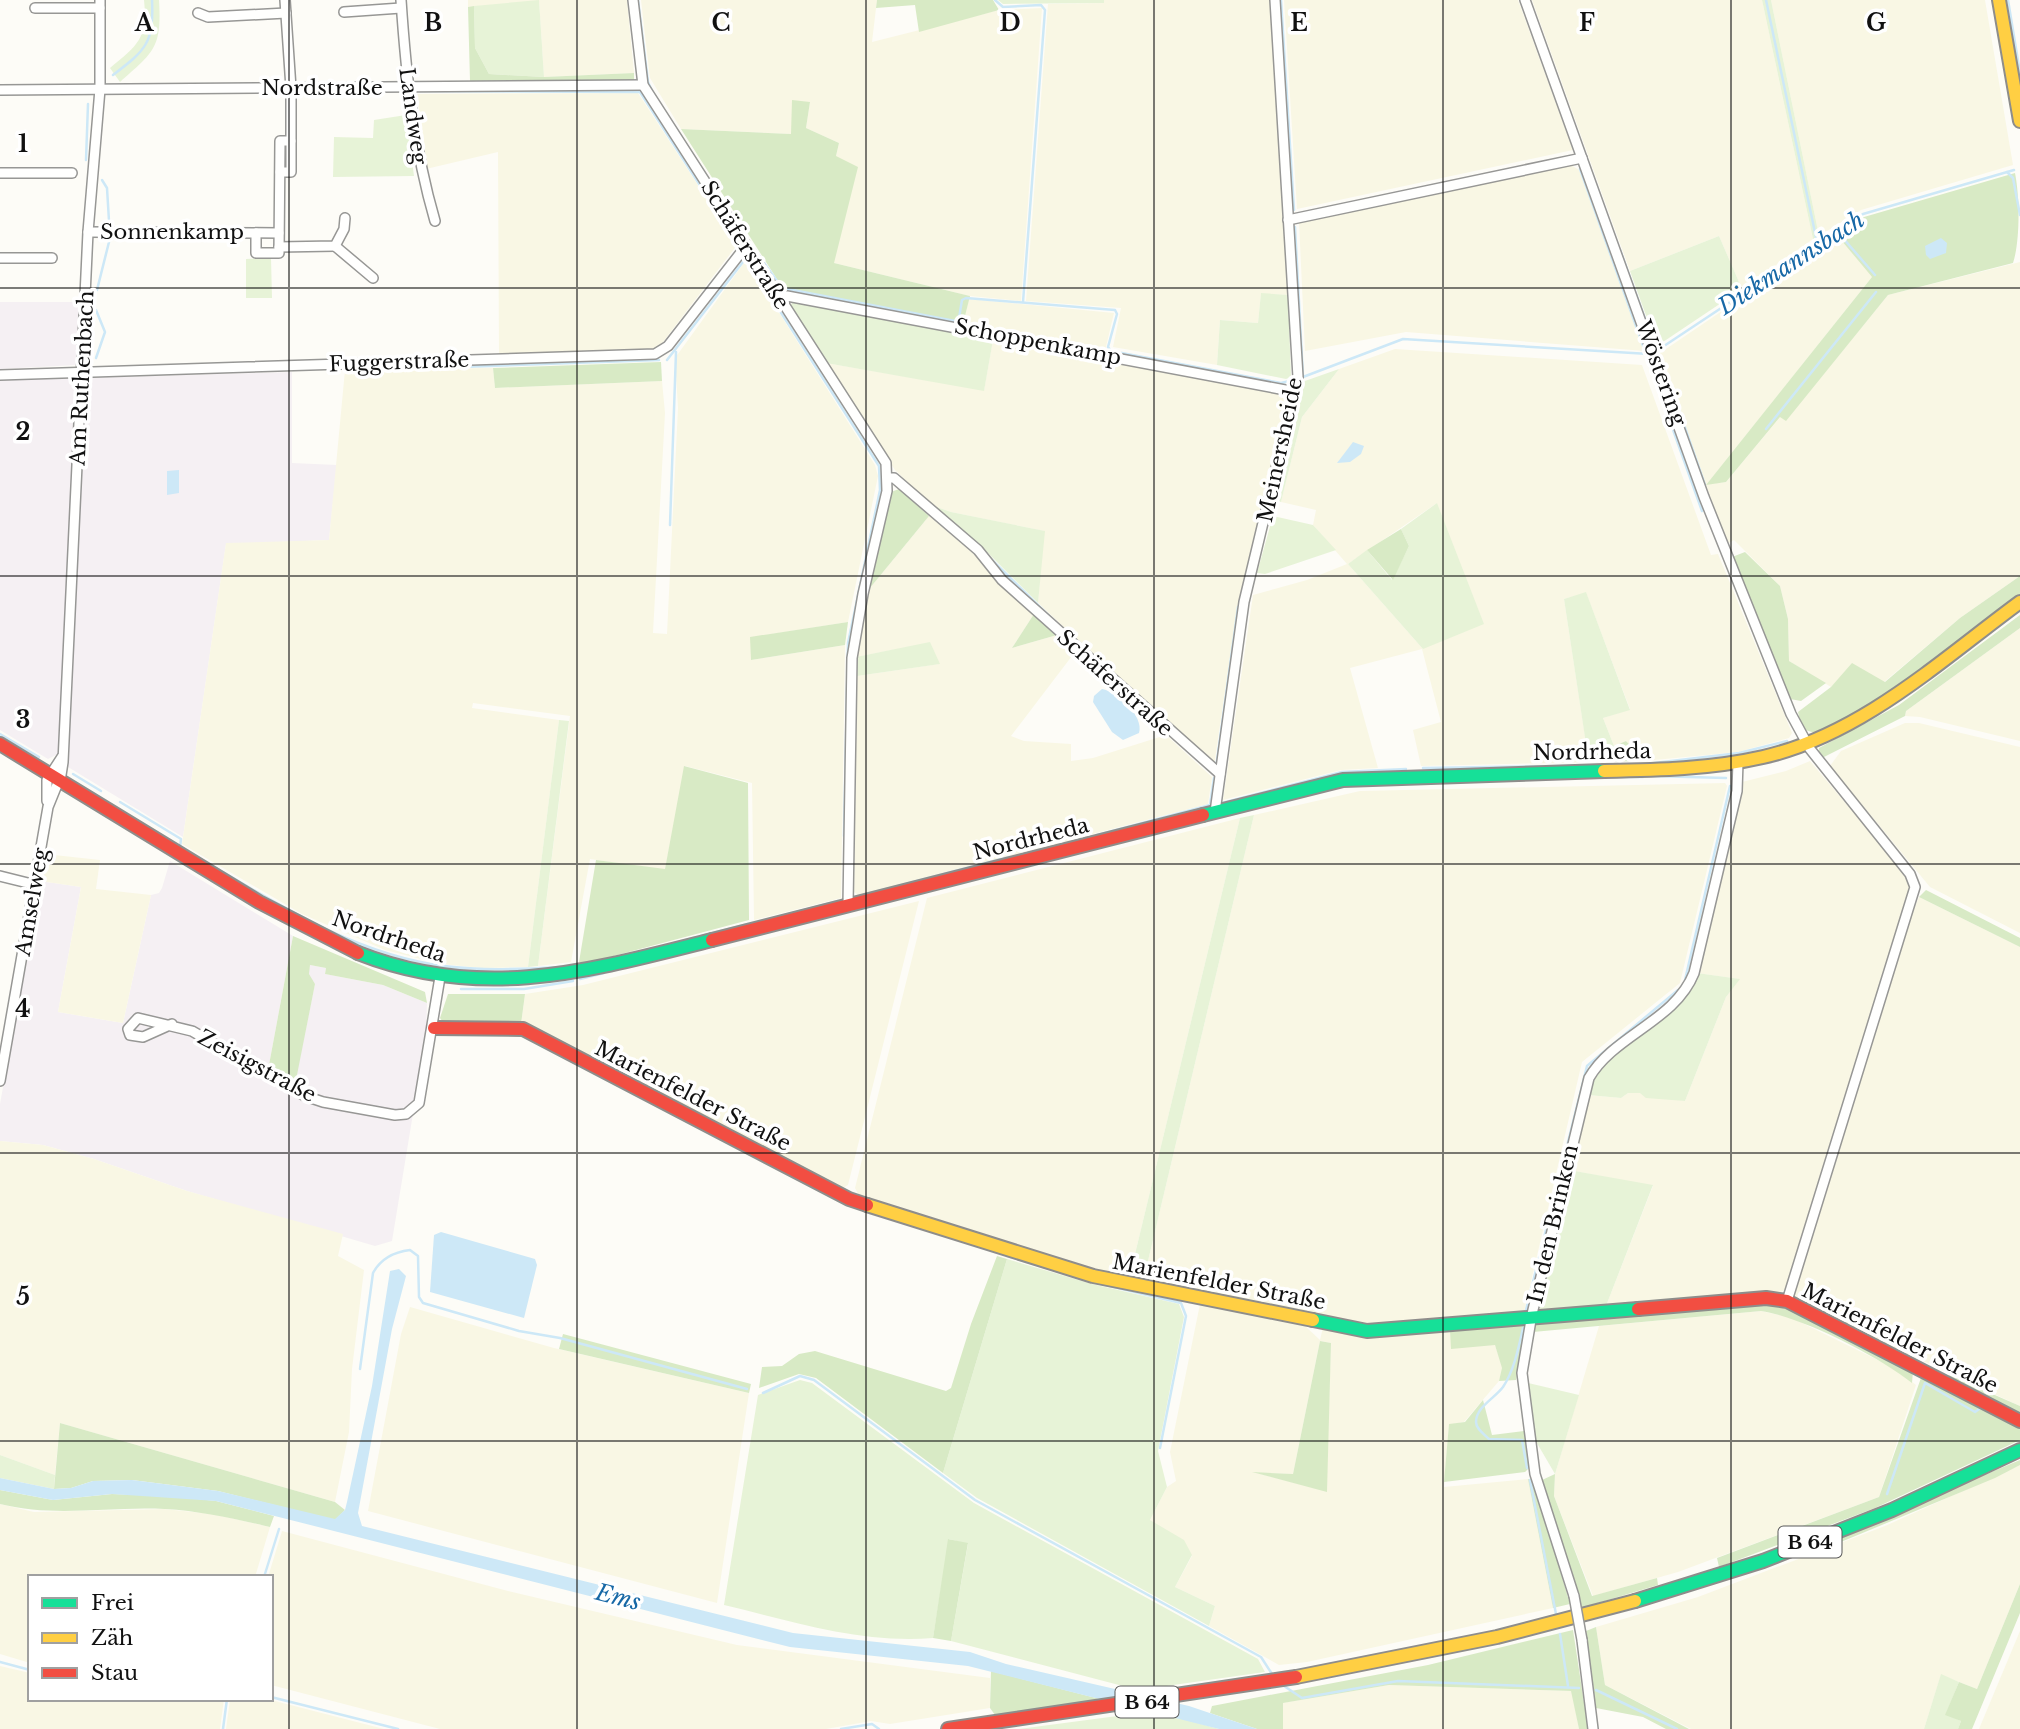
<svg xmlns="http://www.w3.org/2000/svg" width="2020" height="1729" font-family="'Libre Baskerville',serif">
<style>
.industrial{fill:#f5f0f3}
.farmland{fill:#f9f7e4;fill-rule:evenodd}
.green{fill:#e7f3d7}
.forest{fill:#d8eac5}
.water{fill:#cde8f7}
.lines{fill:none;stroke-linecap:round;stroke-linejoin:round}
.stream{stroke:#cde8f7;stroke-width:2.5}
.street-casing{stroke:#979795;stroke-width:12}
.fast-casing{stroke:#8e8d8b;stroke-width:16}
.slow-casing{stroke:#8e8d8b;stroke-width:16}
.jam-casing{stroke:#8e8d8b;stroke-width:16}
.street{stroke:#fffffe;stroke-width:9}
.fast{stroke:#16e098;stroke-width:12}
.slow{stroke:#ffcf43;stroke-width:12}
.jam{stroke:#f24e42;stroke-width:12}
.street-bridge-casing{stroke:#979795;stroke-width:12;stroke-linecap:butt}
.street-bridge{stroke:#fffffe;stroke-width:9}
.grid{fill:none;stroke:#111;stroke-width:2;stroke-opacity:0.55}
.labels{text-anchor:middle;stroke-width:7;stroke-linejoin:round;paint-order:stroke}
.shield{fill:#fff;stroke:#585858;stroke-width:2}
.shield-label{font-size:19px;font-weight:bold;fill:#111}
.street-label{font-size:21px;fill:#111;stroke:#fff}
.water-label{font-size:23px;font-style:italic;fill:#1768a6;stroke:#fff}
.grid-label{font-size:23px;text-anchor:middle;font-weight:bold;fill:#111;stroke:#fff;stroke-width:7;stroke-linejoin:round;paint-order:stroke}
</style>
<rect width="100%" height="100%" fill="#fdfcf7"/>
<!-- industrial -->
<g class="industrial">
<polygon points="0,302 81,302 76,365 0,369"/>
<polygon points="292,372 292,463 337,465 329,540 226,544 183,837 68,767 69,756 56,755 48,759 0,730 0,380"/>
<polygon points="170,861 293,936 269,1065 295,1080 315,984 308,974 310,965 326,968 325,974 383,985 427,1003 426,1035 392,1241 375,1246 187,1191 94,1159 43,1145 0,1141 0,1104 40,881 81,887 58,1012 123,1023 151,895 159,893 162,888"/>
</g>
<!-- farmland -->
<g class="farmland">
<polygon points="468,0 627,0 634,73 544,77 539,1 468,7"/>
<polygon points="641,0 877,0 872,42 999,10 1042,8 1021,301 970,296 834,263 836,156 839,143 806,128 810,102 791,134 681,129 650,78"/>
<polygon points="1104,0 1270,0 1288,295 1261,294 1258,323 1220,320 1217,365 1113,347 1121,308 1026,301 1048,4 1104,3"/>
<polygon points="1284,0 1518,0 1573,150 1297,209"/>
<polygon points="1532,0 1762,0 1813,239 1742,289 1719,236 1630,271"/>
<polygon points="1771,0 1985,0 2013,165 1861,210 1819,236"/>
<polygon points="638,93 737,245 660,346 651,351 499,354 498,152 426,169 417,94"/>
<polygon points="1571,165 1579,170 1645,351 1406,332 1305,351 1299,222"/>
<polygon points="1836,234 1872,277 1707,484 1726,482 1781,416 1786,420 1888,295 2020,262 2020,576 1960,618 1884,682 1846,672 1831,687 1789,661 1788,619 1780,586 1734,540 1727,544 1660,353"/>
<polygon points="746,260 875,465 878,476 848,622 766,635 751,660 845,645 841,898 754,920 752,783 685,766 665,870 590,859 571,962 538,966 570,716 473,703 472,708 559,720 528,967 481,968 441,964 385,950 302,914 182,844 226,543 329,540 345,370 493,368 495,388 662,381 665,413 653,633 667,634 678,408 675,358"/>
<polygon points="969,299 1114,313 1105,351 963,324"/>
<polygon points="993,340 1290,396 1238,603 1214,766 1038,603 1044,531 951,512 931,505 895,470 826,363 984,390"/>
<path d="M1395 349 1642 365 1711 555 1718 554 1792 733 1789 738 1738 752 1644 761 1626 741 1614 746 1603 718 1630 709 1586 593 1564 599 1589 762 1421 766 1413 730 1441 722 1422 649 1350 668 1378 768 1341 770 1223 800 1253 595 1307 580 1347 564 1313 525 1316 510 1281 502 1302 417 1339 369ZM1437 503 1423 649 1348 564Z"/>
<polygon points="929,516 974,554 1034,614 1012,648 1057,635 1075,652 1011,736 1024,741 1071,744 1071,761 1093,758 1166,735 1212,777 1208,804 858,895 854,892 857,676 939,664 929,643 856,657 865,594"/>
<polygon points="2020,628 2020,741 1920,717 1905,716 1906,711"/>
<polygon points="1905,723 1919,723 2020,747 2020,933 1930,887 1830,766 1841,751"/>
<polygon points="1810,761 1907,876 1911,887 1786,1289 1779,1293 1606,1306 1653,1186 1569,1170 1588,1095 1621,1098 1628,1093 1640,1093 1685,1101 1726,997 1739,979 1697,973 1742,782 1786,771"/>
<polygon points="1725,783 1727,786 1680,983 1582,1062 1523,1316 1367,1326 1143,1282 1254,815 1360,791"/>
<polygon points="1240,818 1129,1279 861,1199 855,1188 927,898"/>
<polygon points="45,854 100,860 96,889 151,895 123,1023 58,1012 81,887 40,881"/>
<polygon points="1919,897 2020,947 2020,1406 1798,1303 1794,1292 1908,924"/>
<polygon points="919,901 848,1185 841,1189 521,1024 525,994 583,985"/>
<polygon points="0,1141 43,1145 94,1159 187,1191 343,1234 338,1256 364,1270 352,1369 349,1432 335,1502 60,1423 55,1475 0,1455"/>
<path d="M1200 1304 1303 1324 1320 1340 1323 1327 1450 1330 1495 1345 1503 1368 1499 1381 1464 1422 1449 1425 1444 1487 1528 1479 1553 1608 1307 1662 1279 1665 1209 1626 1215 1606 1175 1587 1192 1556 1150 1520 1167 1487 1176 1481 1170 1452ZM1320 1341 1331 1343 1326 1491 1257 1473 1293 1474Z"/>
<polygon points="410,1307 554,1348 749,1393 717,1603 368,1511 401,1334"/>
<polygon points="1761,1311 1792,1318 1894,1368 1916,1385 1879,1497 1678,1572 1593,1596 1554,1496 1555,1474 1599,1326"/>
<polygon points="2020,1465 2020,1584 1977,1689 1941,1675 1924,1729 1691,1729 1605,1685 1596,1627 1698,1597 1885,1526"/>
<polygon points="0,1504 34,1512 164,1509 213,1514 270,1527 255,1577 30,1577 30,1663 0,1654"/>
<polygon points="282,1531 508,1591 737,1645 990,1678 990,1708 890,1724 871,1721 826,1729 440,1729 271,1685 271,1577 268,1577"/>
<polygon points="2020,1631 2020,1729 1979,1729"/>
<polygon points="0,1666 30,1673 30,1699 224,1699 220,1729 0,1729"/>
<polygon points="1389,1685 1572,1691 1579,1729 1283,1729 1282,1703"/>
<polygon points="230,1699 267,1699 384,1729 226,1729"/>
</g>
<!-- green -->
<g class="green">
<path d="M144 0H159C162 48 154 52 120 82L110 68C138 45 148 38 144 0Z"/>
<polygon points="539,0 544,77 489,74 475,48 474,6"/>
<polygon points="998,0 1104,0 1104,3 1003,4"/>
<polygon points="1762,0 1771,0 1819,236 1813,239"/>
<polygon points="406,115 414,176 333,177 334,137 373,138 374,120"/>
<polygon points="1719,236 1742,289 1657,346 1630,271"/>
<polygon points="271,258 272,298 246,298 246,259"/>
<polygon points="1261,293 1288,295 1291,377 1286,379 1217,365 1220,320 1258,323"/>
<polygon points="794,301 993,340 984,391 826,363 789,307"/>
<polygon points="1339,369 1302,417 1281,502 1275,500 1302,382"/>
<polygon points="1437,503 1484,624 1423,649 1348,564 1367,550 1392,580 1409,546 1401,529"/>
<polygon points="931,505 951,512 1045,531 1038,603 982,547"/>
<polygon points="1273,516 1313,525 1336,550 1265,574 1257,573"/>
<polygon points="1586,592 1630,710 1603,718 1614,746 1588,757 1564,599"/>
<polygon points="930,642 940,664 857,676 856,657"/>
<polygon points="559,720 569,721 538,966 528,967"/>
<polygon points="1254,815 1143,1282 1129,1279 1240,818"/>
<path d="M1697 973 1740 979 1726 997 1685 1101 1646 1098 1640 1093H1628L1621 1098 1588 1095C1605 1040 1680 1028 1697 973Z"/>
<polygon points="1569,1170 1653,1185 1606,1306 1542,1313 1538,1305"/>
<polygon points="1007,1259 1092,1284 1179,1304 1184,1317 1158,1451 1167,1487 1150,1520 1184,1540 1192,1555 1175,1587 1215,1606 1209,1626 977,1498 943,1473"/>
<path d="M800 1380 812 1383 974 1503 1258 1659 1265 1672 1138 1690 951 1641 968 1544 949 1539 933 1638C862 1644 792 1621 724 1605L758 1395Z"/>
<polygon points="1524,1382 1579,1395 1555,1474 1534,1438"/>
<polygon points="0,1455 55,1475 54,1489 0,1478"/>
<polygon points="1941,1674 1959,1682 1946,1714 1961,1721 1958,1729 1924,1729"/>
<polygon points="1155,1711 1219,1729 1019,1729"/>
</g>
<!-- forest -->
<g class="forest">
<polygon points="877,0 993,0 999,10 919,32 915,5 876,8"/>
<polygon points="474,6 475,48 489,74 544,77 634,73 634,80 470,81 468,7"/>
<polygon points="792,100 810,102 806,128 839,143 836,156 858,167 834,263 970,296 963,324 782,287 681,129 791,134"/>
<path d="M2015 173C2020 198 2020 242 2013 263L1888 295 1786 421 1780 417 1726 482 1706 485 1872 277 1836 234 1864 217Z"/>
<polygon points="661,362 662,381 495,388 493,368"/>
<polygon points="899,489 929,516 865,594 891,492"/>
<polygon points="1401,529 1409,546 1393,580 1367,550"/>
<polygon points="1745,552 1780,586 1788,619 1789,661 1826,683 1801,701 1790,699 1732,557"/>
<polygon points="2020,576 2020,595 1867,708 1815,733 1802,729 1798,712 1831,687 1852,663 1885,682 1960,618"/>
<polygon points="1034,614 1057,635 1012,648"/>
<polygon points="2020,615 2020,628 1906,711 1905,716 1824,757 1819,752 1819,748 1899,705"/>
<polygon points="848,622 845,645 751,660 750,637"/>
<polygon points="1626,741 1644,761 1589,762 1588,757"/>
<polygon points="684,766 748,783 749,920 591,962 579,962 596,860 665,869"/>
<polygon points="1926,890 2020,938 2020,947 1919,897"/>
<polygon points="293,936 425,992 427,1003 383,985 325,974 326,968 310,965 309,974 315,984 296,1080 269,1065"/>
<polygon points="448,994 525,994 521,1024 445,1025 440,1018"/>
<polygon points="997,1256 1007,1259 943,1473 816,1378 799,1374 759,1388 762,1367 782,1366 799,1354 815,1351 946,1391 951,1388 971,1324"/>
<path d="M1763 1303 1798 1312 1913 1371 1912 1383C1878 1356 1802 1317 1761 1311L1533 1332 1536 1323Z"/>
<polygon points="1522,1325 1526,1328 1516,1380 1499,1381 1502,1368 1495,1345 1451,1349 1450,1330"/>
<polygon points="563,1334 751,1384 749,1393 559,1349"/>
<polygon points="1320,1341 1331,1343 1327,1492 1252,1472 1293,1474"/>
<polygon points="1922,1375 2020,1426 2020,1440 1875,1508 1719,1567 1717,1558 1879,1497"/>
<polygon points="1949,1375 2020,1406 2020,1416 1947,1379"/>
<polygon points="1483,1400 1492,1435 1524,1431 1530,1467 1525,1472 1444,1482 1449,1424 1465,1422"/>
<polygon points="60,1423 335,1502 345,1510 335,1520 218,1491 132,1480 93,1481 71,1488 54,1489"/>
<polygon points="2020,1460 2020,1465 1995,1478 1812,1554 1813,1547"/>
<polygon points="1555,1474 1554,1496 1592,1596 1657,1578 1658,1585 1581,1608 1542,1480"/>
<polygon points="1528,1479 1533,1480 1570,1604 1553,1608"/>
<path d="M0 1490 53 1500 112 1494 169 1496 216 1501 274 1516 270 1527C235 1519 201 1511 165 1509 108 1506 56 1518 0 1504Z"/>
<polygon points="948,1539 968,1543 951,1641 933,1638"/>
<polygon points="2020,1584 2020,1613 1972,1729 1958,1729 1961,1721 1945,1715 1959,1682 1977,1689"/>
<polygon points="1596,1627 1605,1685 1689,1729 1666,1729 1643,1717 1596,1708 1586,1631"/>
<polygon points="1573,1630 1588,1729 1579,1729 1571,1691 1389,1685 1283,1703 1283,1729 1257,1729 1210,1713 1212,1706 1428,1665"/>
<polygon points="991,1671 1100,1699 995,1715 990,1708"/>
</g>
<!-- water -->
<g class="water">
<polygon points="1941,238 1947,243 1946,253 1930,259 1926,255 1925,246"/>
<polygon points="1353,442 1364,446 1361,454 1350,462 1337,463"/>
<polygon points="179,470 179,493 167,495 167,471"/>
<path d="M1102 689C1118 692 1144 716 1139 733L1123 740 1112 732 1093 702 1094 696Z"/>
<polygon points="441,1232 535,1259 537,1265 524,1318 430,1292 434,1235"/>
<polygon points="399,1269 406,1276 392,1329 358,1513 362,1526 793,1633 970,1652 1006,1664 1189,1706 1257,1729 1219,1729 968,1666 790,1647 216,1501 112,1494 53,1500 0,1490 0,1478 54,1489 71,1488 93,1481 132,1480 218,1491 335,1519 345,1510 347,1502 372,1386 390,1271"/>
</g>
<g class="lines">
<!-- stream -->
<g class="stream">
<polyline points="638,0 648,82 653,93"/>
<polyline points="995,0 1003,7 1041,5 1045,10 1023,302"/>
<polyline points="1281,0 1294,210"/>
<polyline points="1766,0 1817,242"/>
<polyline points="2008,0 2020,73"/>
<path d="M113 75C146 50 154 43 152 0"/>
<polyline points="420,91 640,92 739,246"/>
<polyline points="685,143 746,237"/>
<polyline points="86,160 88,104"/>
<polyline points="1580,169 1702,511"/>
<polyline points="2007,172 2013,178 2020,215"/>
<polyline points="102,180 107,188 109,221"/>
<polyline points="1295,227 1303,377 1403,339 1649,354"/>
<polyline points="1836,230 1875,275"/>
<polyline points="755,250 782,288 955,321 959,318 962,300 966,298 1115,310 1117,314 1108,347 1111,351 1281,383 1294,380"/>
<polyline points="1620,250 1652,338"/>
<polyline points="97,290 109,242"/>
<polyline points="96,310 105,332 96,358"/>
<polyline points="1661,348 1863,214 2014,170"/>
<polyline points="1661,359 1705,485"/>
<polyline points="667,360 746,258 879,466 880,490 848,643 844,836"/>
<polyline points="349,371 659,360"/>
<polyline points="1766,429 1876,292"/>
<polyline points="670,525 676,352"/>
<polyline points="991,559 1051,618"/>
<polyline points="0,734 39,757"/>
<polyline points="1654,763 1739,753 1787,741"/>
<polyline points="1216,768 1238,607"/>
<polyline points="1423,768 1642,765"/>
<polyline points="73,774 101,791"/>
<polyline points="1652,776 1726,778"/>
<polyline points="1621,777 1643,777"/>
<polyline points="120,802 181,839 180,847"/>
<polyline points="1222,803 1342,772 1406,769"/>
<polyline points="1097,835 1210,805 1214,778"/>
<path d="M216 868C287 910 360 955 444 966 483 971 522 969 561 967"/>
<polyline points="859,896 1009,857"/>
<polyline points="758,922 838,901"/>
<polyline points="674,943 748,924"/>
<polyline points="580,979 604,973"/>
<polyline points="1685,980 1730,786"/>
<polyline points="461,989 524,989 573,981"/>
<polyline points="1007,1256 1067,1274"/>
<polyline points="1101,1284 1181,1303 1186,1316 1160,1448"/>
<polyline points="1526,1310 1587,1066 1678,990"/>
<path d="M1523 1328C1519 1346 1514 1371 1503 1387 1495 1398 1476 1407 1476 1422 1476 1429 1484 1434 1489 1439L1522 1440 1527 1468"/>
<path d="M360 1369 373 1273C381 1258 394 1252 410 1250L418 1256 419 1297 423 1303 519 1331 560 1338 747 1389"/>
<polyline points="763,1393 800,1376 814,1380 975,1500 1261,1657 1274,1677"/>
<polyline points="2007,1408 2020,1414"/>
<polyline points="1530,1480 1556,1614"/>
<polyline points="1887,1494 1925,1383 1975,1412 1982,1407"/>
<polyline points="264,1577 279,1529"/>
<polyline points="1560,1634 1568,1686"/>
<polyline points="0,1662 30,1670"/>
<polyline points="1284,1686 1302,1698 1398,1681 1579,1688"/>
<polyline points="1596,1690 1677,1729"/>
<polyline points="271,1697 398,1729"/>
<polyline points="223,1729 227,1699"/>
<polyline points="841,1729 872,1724 879,1729"/>
</g>
<!-- street casing -->
<g class="street-casing">
<g id="street">
<path d="M401 0C406 75 414 149 435 221"/>
<polyline points="633,0 643,85 886,463 887,491 863,594 852,658 848,905"/>
<polyline points="1525,0 1704,497 1791,714 1810,749 1910,874 1915,887 1787,1301"/>
<polyline points="35,8 100,8"/>
<polyline points="344,12 401,8"/>
<polyline points="198,13 208,17 286,13"/>
<polyline points="0,90 643,85"/>
<polyline points="280,172 291,172 291,88 285,0"/>
<polyline points="0,173 72,173"/>
<polyline points="1288,220 1582,158"/>
<polyline points="88,232 279,233"/>
<polyline points="256,233 256,253 279,253 280,141 291,141"/>
<polyline points="335,246 373,278"/>
<polyline points="279,247 335,246 344,229 345,218"/>
<polyline points="0,258 52,258"/>
<polyline points="780,300 787,296 1296,392"/>
<polyline points="0,375 655,354 668,346 746,246"/>
<polyline points="888,478 894,478 978,550 1002,580 1220,774"/>
<polyline points="47,801 47,780 62,757"/>
<polyline points="1215,812 1244,602 1298,377 1275,0"/>
<polyline points="0,876 36,885"/>
<polyline points="172,1024 143,1037 130,1035 128,1029 138,1018 192,1031 305,1096 323,1102 395,1115 406,1114 419,1103 440,977"/>
<polyline points="0,1081 48,807 61,775 63,762 88,232 100,89 100,0"/>
<path d="M1574 1596 1535 1474 1522 1373 1532 1314 1589 1078C1614 1035 1675 1021 1694 973L1737 791 1738 762"/>
<polyline points="1582,1640 1593,1729"/>
</g>
</g>
<!-- fast casing -->
<g class="fast-casing">
<g id="fast">
<polyline points="1203,815 1343,780 1604,771"/>
<path d="M358 953C482 1002 589 971 712 940"/>
<polyline points="1313,1320 1367,1331 1638,1309"/>
<polyline points="1635,1601 1763,1561 1892,1510 2020,1450"/>
</g>
</g>
<!-- slow casing -->
<g class="slow-casing">
<g id="slow">
<polyline points="1999,0 2020,121"/>
<path d="M1604 771C1657 770 1711 769 1763 757 1861 735 1941 660 2020 602"/>
<polyline points="867,1205 1093,1276 1313,1320"/>
<polyline points="1296,1677 1497,1637 1635,1601"/>
</g>
</g>
<!-- jam casing -->
<g class="jam-casing">
<g id="jam">
<polyline points="0,744 259,902 358,953"/>
<polyline points="712,940 1203,815"/>
<polyline points="434,1028 523,1029 849,1199 867,1205"/>
<polyline points="1638,1309 1766,1298 1787,1301 2020,1421"/>
<polyline points="948,1729 1296,1677"/>
</g>
</g>
<!-- street -->
<use href="#street" class="street"/>
<!-- fast -->
<use href="#fast" class="fast"/>
<!-- slow -->
<use href="#slow" class="slow"/>
<!-- jam -->
<use href="#jam" class="jam"/>
<!-- street-bridge casing -->
<g class="street-bridge-casing">
<polyline id="street-bridge" points="1574,1596 1582,1640"/>
</g>
<!-- street-bridge -->
<use href="#street-bridge" class="street-bridge"/>
</g>
<!-- grid -->
<path class="grid" d="M289 0V1729M577 0V1729M866 0V1729M1154 0V1729M1443 0V1729M1731 0V1729M0 288H2020M0 576H2020M0 864H2020M0 1153H2020M0 1441H2020"/>
<g class="labels">
<!-- shield labels -->
<g class="shield">
<rect x="1778.5" y="1526.5" width="63" height="31" rx="5"/>
<rect x="1115.5" y="1686.5" width="63" height="31" rx="5"/>
</g>
<g class="shield-label">
<text x="1810" y="1549">B 64</text>
<text x="1147" y="1709">B 64</text>
</g>
<!-- street labels -->
<g class="street-label">
<text x="322" y="95">Nordstraße</text>
<text transform="translate(413 116) rotate(82)" y="7">Landweg</text>
<text x="172" y="239">Sonnenkamp</text>
<text transform="translate(745 245) rotate(58)" y="7">Schäferstraße</text>
<text transform="translate(1038 342) rotate(11)" y="7">Schoppenkamp</text>
<text transform="translate(399 362) rotate(-2)" y="7">Fuggerstraße</text>
<text transform="translate(1661 373) rotate(70)" y="7">Wöstering</text>
<text transform="translate(82 378) rotate(-87)" y="7">Am Ruthenbach</text>
<text transform="translate(1280 450) rotate(-78)" y="7">Meinersheide</text>
<text transform="translate(1115 683) rotate(42)" y="7">Schäferstraße</text>
<text transform="translate(1592 752) rotate(-1)" y="7">Nordrheda</text>
<text transform="translate(1031 839) rotate(-14)" y="7">Nordrheda</text>
<text transform="translate(32 902) rotate(-80)" y="7">Amselweg</text>
<text transform="translate(389 937) rotate(19)" y="7">Nordrheda</text>
<text transform="translate(257 1066) rotate(28)" y="7">Zeisigstraße</text>
<text transform="translate(693 1096) rotate(27)" y="7">Marienfelder Straße</text>
<text transform="translate(1553 1224) rotate(-77)" y="7">In den Brinken</text>
<text transform="translate(1219 1282) rotate(11)" y="7">Marienfelder Straße</text>
<text transform="translate(1900 1338) rotate(27)" y="7">Marienfelder Straße</text>
</g>
<!-- water labels -->
<g class="water-label">
<text transform="translate(1791 263) rotate(-33)" y="8">Diekmannsbach</text>
<text transform="translate(618 1597) rotate(14)" y="8">Ems</text>
</g>
</g>
<g class="grid-label">
<text x="144" y="31">A</text>
<text x="433" y="31">B</text>
<text x="721" y="31">C</text>
<text x="1010" y="31">D</text>
<text x="1299" y="31">E</text>
<text x="1587" y="31">F</text>
<text x="1876" y="31">G</text>
<text x="23" y="152">1</text>
<text x="23" y="440">2</text>
<text x="23" y="728">3</text>
<text x="23" y="1017">4</text>
<text x="23" y="1305">5</text>
</g>
<!-- legend -->
<rect x="28" y="1575" width="245" height="126" fill="#ffffff" stroke="#a0a0a0" stroke-width="2"/>
<rect x="42" y="1598" width="35" height="10" fill="#16e098" stroke="#a0a0a0" stroke-width="2"/>
<text x="91" y="1610" font-size="21" fill="#111111">Frei</text>
<rect x="42" y="1633" width="35" height="10" fill="#ffcf43" stroke="#a0a0a0" stroke-width="2"/>
<text x="91" y="1645" font-size="21" fill="#111111">Zäh</text>
<rect x="42" y="1668" width="35" height="10" fill="#f24e42" stroke="#a0a0a0" stroke-width="2"/>
<text x="91" y="1680" font-size="21" fill="#111111">Stau</text>
</svg>
